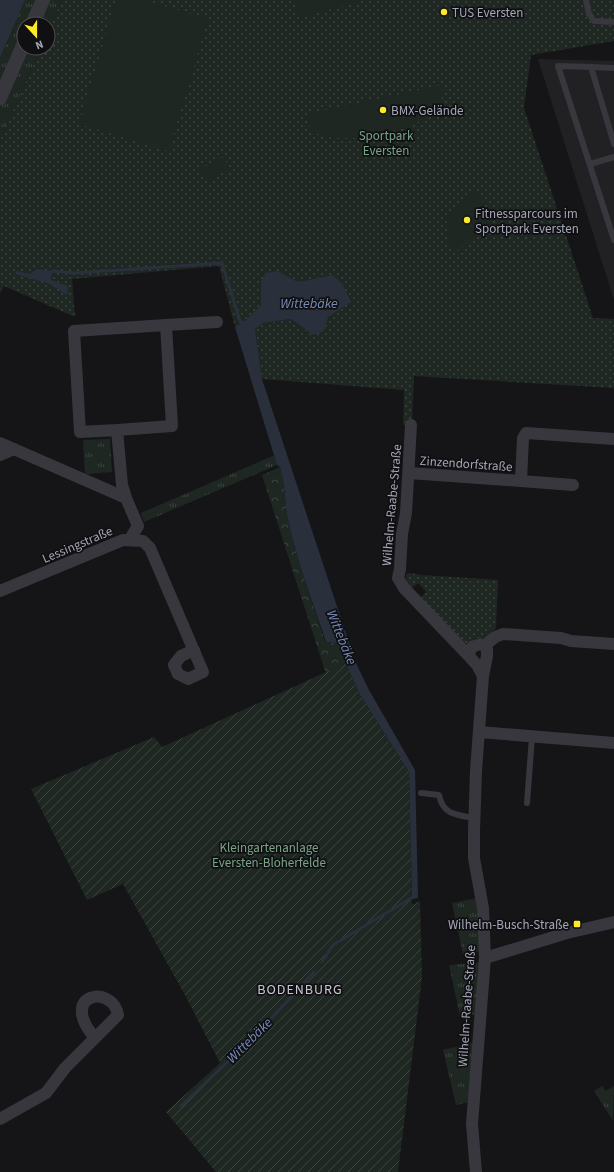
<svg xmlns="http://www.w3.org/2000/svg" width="614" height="1172" font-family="'Source Sans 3',sans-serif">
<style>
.built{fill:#212124}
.grass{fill:url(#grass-tufts)}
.forest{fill:url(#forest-crowns)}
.park{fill:url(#park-dots)}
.garden{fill:url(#garden-furrows)}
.pitch{fill:#1e2721}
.water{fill:#29303c}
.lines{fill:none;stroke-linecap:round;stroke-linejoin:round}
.stream{stroke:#29303c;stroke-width:3}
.service{stroke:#38373e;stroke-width:6}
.minor{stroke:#38373e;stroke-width:12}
.tertiary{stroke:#38373e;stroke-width:14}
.poi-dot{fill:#ffe825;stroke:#101012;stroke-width:1.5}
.labels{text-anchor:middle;stroke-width:3.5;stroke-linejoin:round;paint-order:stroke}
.poi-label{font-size:13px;fill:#a5a7b8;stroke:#101012;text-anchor:start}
.park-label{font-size:13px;fill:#7aa587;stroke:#101012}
.street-label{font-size:13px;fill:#a5a7b8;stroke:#101012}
.water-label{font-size:14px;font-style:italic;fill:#788bb7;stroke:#101012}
.neighbourhood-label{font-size:14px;letter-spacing:1px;fill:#c7c7d4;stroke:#101012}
</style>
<defs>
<pattern id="grass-tufts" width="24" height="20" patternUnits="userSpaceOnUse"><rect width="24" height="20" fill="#1e2721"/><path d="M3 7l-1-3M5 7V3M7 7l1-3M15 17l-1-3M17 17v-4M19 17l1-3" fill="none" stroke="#3c443f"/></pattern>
<pattern id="forest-crowns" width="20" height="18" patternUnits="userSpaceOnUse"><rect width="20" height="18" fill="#1e2721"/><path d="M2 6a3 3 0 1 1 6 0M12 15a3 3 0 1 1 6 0" fill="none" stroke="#3c443f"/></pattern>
<pattern id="park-dots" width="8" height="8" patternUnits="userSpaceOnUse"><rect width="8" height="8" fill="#1e2721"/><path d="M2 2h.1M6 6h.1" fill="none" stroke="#3c443f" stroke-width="1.8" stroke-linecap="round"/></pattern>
<pattern id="garden-furrows" width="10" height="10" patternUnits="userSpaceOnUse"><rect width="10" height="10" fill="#1e2721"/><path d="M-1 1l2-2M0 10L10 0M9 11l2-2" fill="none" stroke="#3c443f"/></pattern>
</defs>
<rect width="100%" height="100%" fill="#151517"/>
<!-- built -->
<polygon class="built" points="538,59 614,61 614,300"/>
<!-- grass -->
<g class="grass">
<polygon points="25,0 62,0 48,32 48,24 24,24 24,48 41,48 0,140 0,58"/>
<polygon points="110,439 112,472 85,474 83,440"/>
<polygon points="275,455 277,465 144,522 141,513"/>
<polygon points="482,897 485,950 463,954 452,903"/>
<polygon points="484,962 479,1014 460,1016 449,965"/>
<polygon points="478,1041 474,1101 456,1105 443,1050"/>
<polygon points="602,1086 606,1091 614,1086 613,1121 594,1091"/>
</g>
<!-- forest -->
<path class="forest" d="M280 467C286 486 284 505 289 524 298 564 313 603 325 642L337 643 346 663 326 674 262 475Z"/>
<!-- park -->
<g class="park">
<polygon points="62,0 614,0 614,41 531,55 524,108 593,318 614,319 614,388 414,376 412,425 403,425 404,390 262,379 255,329 263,323 291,319 313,335 332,275 298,282 278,271 261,281 261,305 241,324 235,327 219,266 72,279 75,317 4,286 0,293 0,140 41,48 48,48 48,32"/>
<polygon points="409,573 422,575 498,580 496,628 484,638 476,638 469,644 461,642 421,597 426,592 418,583 412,588 409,587 406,580 406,575"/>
</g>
<!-- garden -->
<polygon class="garden" points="346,663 359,693 409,772 412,905 420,901 422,977 398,1172 216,1172 166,1112 220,1063 186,997 123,884 87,900 31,789 154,737 162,747"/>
<!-- pitch -->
<g class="pitch">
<polygon points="116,0 145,0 208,19 169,151 79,124"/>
<polygon points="294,0 365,0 299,18"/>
<polygon points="443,85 441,105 427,118 404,128 358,138 332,138 311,132 307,114"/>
<polygon points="224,157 229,169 206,181 200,169"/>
<polygon points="479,191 482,197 483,210 489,226 472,237 456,252 449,246 446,215 473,192"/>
</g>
<!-- water -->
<g class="water">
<polygon points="0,0 25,0 0,58"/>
<polygon points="37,269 52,271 51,280 68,286 67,295 50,284 15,274 16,271 30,274"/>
<path d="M278 271 298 282 332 275 342 283 351 302 328 317 324 331 313 335 291 319 263 323 255 329 262 379 355 661 369 690 415 770 418 898 412 899 409 772 359 693 337 643 326 642C313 603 298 564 289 524 284 505 286 486 280 467L277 465 235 327 241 324 261 305V281L266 273Z"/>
</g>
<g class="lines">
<!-- stream -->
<g class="stream">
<polyline points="52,271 75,273 222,263 241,324"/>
<polyline points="322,962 333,945 413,897"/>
<polyline points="181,1106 258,1033 314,972"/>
</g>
<!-- service -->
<g class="service">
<polyline points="586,0 589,14 594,21 614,22"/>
<polyline points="591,67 614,68"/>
<polyline points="614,144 591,67 558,66 614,240"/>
<polyline points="590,164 614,157"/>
<path d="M421 793 439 795C443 815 457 815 474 818"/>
<polyline points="527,803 532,737"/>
</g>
<!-- minor -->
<g class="minor">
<polyline points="166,325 217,322"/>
<polyline points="411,425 406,513 402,534 400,569 398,578 404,588 468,655"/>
<polyline points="117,430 80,432 74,331 166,325 172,426 117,430 122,485 126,498 138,526 130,539"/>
<polyline points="0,443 126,498"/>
<polyline points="0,455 14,449"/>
<polyline points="409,473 521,481"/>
<polyline points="573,485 521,481 523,438 526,433 614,439"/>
<polyline points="0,591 123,540 143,541 150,548 203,672 188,679 178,674 174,665 181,656 194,650"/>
<polyline points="484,646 495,637 503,634 561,638 571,641 614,644"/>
<polyline points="479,732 614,743"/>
<polyline points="485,958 567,933 614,922"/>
<path d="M0 1119 46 1093 65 1068 118 1015C113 984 58 993 94 1037"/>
<polyline points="476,1172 472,1124 485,958 483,908 474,858 474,831 476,771 483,676 487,656 487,649 484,646 480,644 472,647 468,655 477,665 483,676"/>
</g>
<!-- tertiary -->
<g class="tertiary">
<polyline points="32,24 43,0"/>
<polyline points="0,98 24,43"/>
</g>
</g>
<!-- markers -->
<g class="poi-dot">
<circle cx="444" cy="12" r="4"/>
<circle cx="383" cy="110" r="4"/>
<circle cx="467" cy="220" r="4"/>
<rect x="573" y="920" width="8" height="8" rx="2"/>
</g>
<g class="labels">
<!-- poi labels -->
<g class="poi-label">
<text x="452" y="17">TUS Eversten</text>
<text x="391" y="115">BMX-Gelände</text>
<text x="475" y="218">Fitnessparcours im<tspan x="475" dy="15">Sportpark Eversten</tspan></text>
<text x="569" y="929" text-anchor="end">Wilhelm-Busch-Straße</text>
</g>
<!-- park labels -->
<g class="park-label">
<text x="386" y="140">Sportpark<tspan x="386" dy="15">Eversten</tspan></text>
<text x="269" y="852">Kleingartenanlage<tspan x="269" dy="15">Eversten-Bloherfelde</tspan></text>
</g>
<!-- street labels -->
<g class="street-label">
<text transform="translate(466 463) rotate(4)" y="5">Zinzendorfstraße</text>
<text transform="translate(391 505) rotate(-85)" y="5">Wilhelm-Raabe-Straße</text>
<text transform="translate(77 544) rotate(-23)" y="5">Lessingstraße</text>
<text transform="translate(466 1006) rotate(-86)" y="5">Wilhelm-Raabe-Straße</text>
</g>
<!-- water labels -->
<g class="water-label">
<text x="309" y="308">Wittebäke</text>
<text transform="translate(342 637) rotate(68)" y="5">Wittebäke</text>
<text transform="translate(249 1040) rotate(-45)" y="5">Wittebäke</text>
</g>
<!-- neighbourhood labels -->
<g class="neighbourhood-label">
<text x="300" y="994">BODENBURG</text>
</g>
</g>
<!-- north arrow -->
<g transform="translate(36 36) rotate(159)"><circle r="19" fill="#101012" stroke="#4c4c54"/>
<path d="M0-3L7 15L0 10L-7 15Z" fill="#ffe825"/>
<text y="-6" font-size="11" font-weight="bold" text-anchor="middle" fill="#a5a7b8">N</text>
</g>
</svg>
